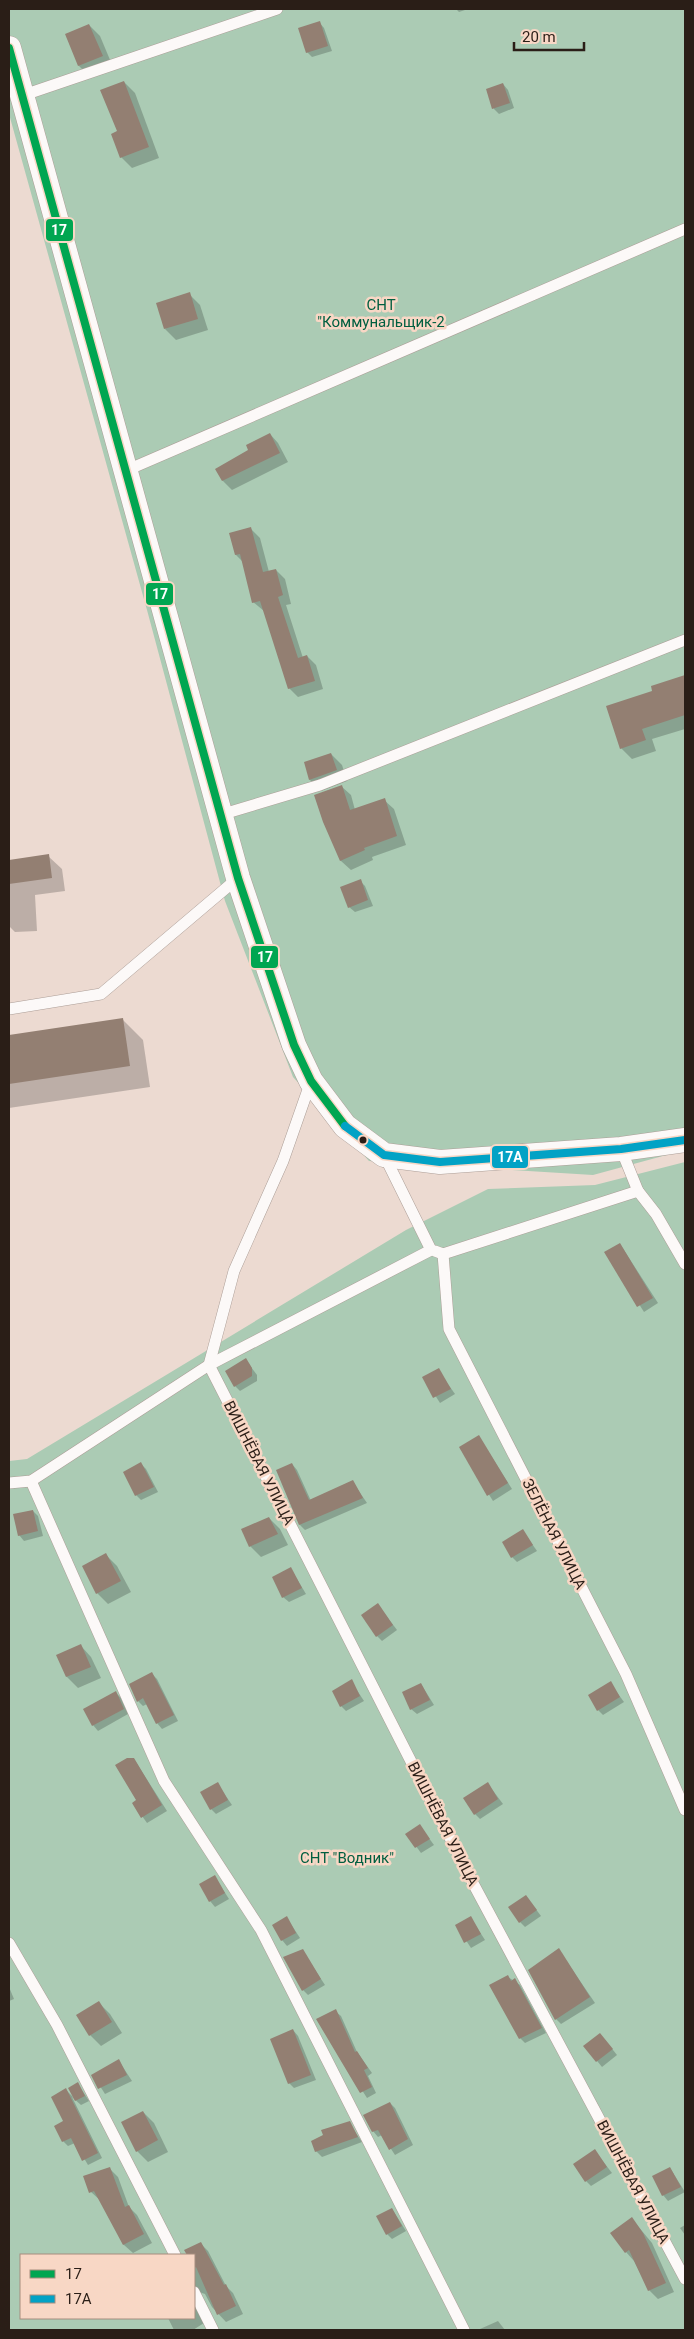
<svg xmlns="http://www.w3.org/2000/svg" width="694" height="2339" font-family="Roboto,sans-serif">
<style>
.green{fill:#abcbb4;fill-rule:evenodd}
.shadow{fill:#0003}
.building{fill:#937f72}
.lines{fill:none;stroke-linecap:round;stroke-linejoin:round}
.service-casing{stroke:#ac9e97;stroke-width:12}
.minor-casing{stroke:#ac9e97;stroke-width:25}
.service{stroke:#fcf9f8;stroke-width:11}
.minor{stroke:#fcf9f8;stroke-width:24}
.bus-1-casing{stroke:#f8d7c5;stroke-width:11}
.bus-2-casing{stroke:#f8d7c5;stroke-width:11}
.bus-1{stroke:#00a651;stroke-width:8}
.bus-2{stroke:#02a2c5;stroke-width:8}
.bus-dot{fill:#2a1e17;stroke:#f8d7c5;stroke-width:2}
.labels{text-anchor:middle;stroke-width:5;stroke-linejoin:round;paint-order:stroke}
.park-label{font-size:15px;fill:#005f40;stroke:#f8d7c5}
.street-label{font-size:15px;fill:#2a1e17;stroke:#f8d7c5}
.line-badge{stroke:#f8d7c5;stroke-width:2}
.badge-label{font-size:14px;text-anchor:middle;font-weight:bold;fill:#fff}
</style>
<rect width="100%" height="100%" fill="#ecdad1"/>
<!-- green -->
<g class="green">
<polygon points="9,9 685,9 685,1150 593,1175 369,1161 293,1077 225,901 147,610 9,114"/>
<path d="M685 1162V2330H9V1461L27 1459 406 1230 488 1189 595 1185ZM21 2255H194V2318H21Z"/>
</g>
<!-- shadow -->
<g class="shadow">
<polygon points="456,9 468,9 459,12"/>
<polygon points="319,22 324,28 332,51 312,57 307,52"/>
<polygon points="89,25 100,36 113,67 90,77 79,66 66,35"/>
<polygon points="124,82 135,93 159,158 132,168 121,157 118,132"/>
<polygon points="503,84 508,90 514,108 499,114 494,109 487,90"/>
<polygon points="189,294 200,305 208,330 176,340 165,329"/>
<polygon points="270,434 278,443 288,462 232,490 223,481 217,470 250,450"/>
<polygon points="251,529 260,538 269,572 276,570 285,579 291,604 286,605 303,658 307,656 316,665 323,689 298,697 289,688 264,611 253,602 243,562 236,555 230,534"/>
<polygon points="685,677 685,729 652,739 656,751 632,759 621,748 654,692 652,687"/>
<polygon points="331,754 342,765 347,781 321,791 310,780 305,763"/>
<polygon points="341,786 351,795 355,810 384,800 394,809 406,845 372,857 373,860 351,870 341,861 324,822"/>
<polygon points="48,856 62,869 65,891 35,895 37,931 15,932 9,926 9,861"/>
<polygon points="360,881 365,886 373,906 355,912 349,907"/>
<polygon points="122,1019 143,1040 150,1087 9,1108 9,1036"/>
<polygon points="620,1244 658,1303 644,1312 606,1252"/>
<polygon points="246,1360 257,1375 257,1381 240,1391 235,1386"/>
<polygon points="438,1370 455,1394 440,1403 424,1378"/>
<polygon points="479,1437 512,1489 493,1501 460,1448"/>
<polygon points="141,1464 146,1469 158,1492 141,1500 136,1495"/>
<polygon points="292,1464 297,1470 311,1501 352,1481 367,1503 305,1530 300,1525 278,1471"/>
<polygon points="33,1511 38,1516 43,1536 24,1541 19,1535"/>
<polygon points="269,1518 280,1529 288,1545 261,1557 250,1546"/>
<polygon points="523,1531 537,1551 517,1562 512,1557"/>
<polygon points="106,1555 117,1566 131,1592 108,1604 97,1593"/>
<polygon points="291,1569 306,1594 289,1602 283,1597"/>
<polygon points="378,1605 397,1630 382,1641 377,1636"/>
<polygon points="81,1646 91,1657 101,1678 78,1688 67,1677 58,1656"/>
<polygon points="152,1674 157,1679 178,1721 162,1729 157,1723 147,1704 143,1706 138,1701"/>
<polygon points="351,1681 364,1701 346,1711 341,1706"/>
<polygon points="610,1683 624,1702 603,1715 598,1710"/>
<polygon points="421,1684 434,1705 417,1714 411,1709"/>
<polygon points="116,1693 121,1698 128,1714 98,1731 93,1725"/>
<polygon points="134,1759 167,1811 147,1823 133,1803 138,1800"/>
<polygon points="217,1783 232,1805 216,1814 211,1809"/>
<polygon points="488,1784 503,1804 480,1819 475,1814"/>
<polygon points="420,1826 434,1845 421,1853 407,1834"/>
<polygon points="215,1877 229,1899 215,1907 210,1901"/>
<polygon points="526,1896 541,1916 525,1927 520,1922"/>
<polygon points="287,1918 300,1938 287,1946 282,1940"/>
<polygon points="471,1918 485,1940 471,1948 456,1925"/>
<polygon points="302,1950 325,1985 308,1995 303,1990"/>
<polygon points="559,1950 595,2003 561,2024 556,2019"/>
<polygon points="508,1977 520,1985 546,2033 525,2043 520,2038"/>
<polygon points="9,1987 14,1999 9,2001"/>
<polygon points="99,2003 110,2014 122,2033 101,2046 90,2035"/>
<polygon points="335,2011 341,2016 357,2052 372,2073 368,2076 376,2093 367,2098 317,2019"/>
<polygon points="293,2030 298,2036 316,2080 294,2088 289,2083"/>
<polygon points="605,2040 617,2055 602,2067 585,2046"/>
<polygon points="119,2061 132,2081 105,2094 93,2075"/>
<polygon points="78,2084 89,2101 81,2105 72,2097 102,2158 88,2165 75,2143 68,2146 63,2141 66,2090 74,2098"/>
<polygon points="390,2103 395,2108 413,2145 395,2155 382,2135 378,2137 373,2131"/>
<polygon points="143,2112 154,2123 168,2152 148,2162 137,2151 123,2123"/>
<polygon points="349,2123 362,2142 322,2157 316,2151"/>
<polygon points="595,2151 612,2173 591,2186 586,2181"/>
<polygon points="109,2168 118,2177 129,2207 137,2215 152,2243 133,2253 124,2245 101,2201 91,2192 85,2177"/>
<polygon points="670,2168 685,2192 668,2201 663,2195"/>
<polygon points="392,2209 406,2231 392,2239 387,2234"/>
<polygon points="632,2219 652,2243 674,2292 658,2299 649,2290 634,2261 626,2252"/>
<polygon points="685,2225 685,2235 680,2228"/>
<polygon points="200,2243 208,2251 226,2286 233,2293 243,2314 226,2322 212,2307 205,2294 199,2292 204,2323 193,2330 174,2330 168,2318 194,2318 194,2255 188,2255 186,2251"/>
<polygon points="498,2321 505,2330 480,2330 480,2329"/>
</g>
<!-- building -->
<g class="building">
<polygon points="320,21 328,46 306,53 298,28"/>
<polygon points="89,24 103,56 78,66 65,34"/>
<polygon points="124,81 149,147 120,158 111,134 117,131 100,90"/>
<polygon points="503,83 510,103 492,109 486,89"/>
<polygon points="190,292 198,319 164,329 156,303"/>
<polygon points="270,433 280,453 222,481 215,469 248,450 246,445"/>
<polygon points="251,527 263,572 276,569 283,595 278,597 298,658 307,655 315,681 288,689 260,601 252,603 240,554 235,555 229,533"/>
<polygon points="685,675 685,715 642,729 646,740 620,749 606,706 652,691 651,686"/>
<polygon points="331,753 337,770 309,780 304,762"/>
<polygon points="342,785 350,810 385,798 397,836 364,848 365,850 340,861 323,822 314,795"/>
<polygon points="49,854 52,878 9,884 9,860"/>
<polygon points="361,879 368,900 348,908 340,887"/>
<polygon points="123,1018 130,1066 9,1084 9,1035"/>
<polygon points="620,1243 653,1298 637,1307 604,1252"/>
<polygon points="246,1358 252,1368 252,1376 234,1387 225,1371"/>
<polygon points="439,1368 451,1389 433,1398 422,1377"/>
<polygon points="479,1435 508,1483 487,1496 459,1447"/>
<polygon points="141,1462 154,1487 135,1496 123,1472"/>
<polygon points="292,1463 309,1500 353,1480 363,1498 299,1525 276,1470"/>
<polygon points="33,1510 38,1531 18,1536 13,1514"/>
<polygon points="269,1517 278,1534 249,1547 241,1529"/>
<polygon points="523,1529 533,1545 511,1558 502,1542"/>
<polygon points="106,1553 121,1581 96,1594 82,1566"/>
<polygon points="291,1567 302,1588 282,1598 272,1577"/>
<polygon points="378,1603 393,1625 376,1637 361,1615"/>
<polygon points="81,1644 91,1667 66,1677 56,1655"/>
<polygon points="152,1672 174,1715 156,1724 143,1698 137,1702 129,1684"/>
<polygon points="352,1679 360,1696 340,1707 332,1691"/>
<polygon points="611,1681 620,1697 597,1711 588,1695"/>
<polygon points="421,1683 430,1700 410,1710 402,1692"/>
<polygon points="116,1691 124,1709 92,1726 83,1709"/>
<polygon points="127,1758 134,1758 162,1805 141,1818 132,1803 136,1800 115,1765"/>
<polygon points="218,1782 228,1800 210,1810 200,1792"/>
<polygon points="488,1782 498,1799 474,1815 463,1798"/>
<polygon points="420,1824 430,1839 415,1848 405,1834"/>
<polygon points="215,1875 225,1893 209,1902 199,1884"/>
<polygon points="526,1895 537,1910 519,1923 508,1907"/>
<polygon points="287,1916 296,1933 281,1941 272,1925"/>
<polygon points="471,1916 481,1934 464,1943 455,1925"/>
<polygon points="559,1948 590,1997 555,2020 528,1970"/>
<polygon points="303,1949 321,1979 302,1991 283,1957"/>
<polygon points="508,1975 511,1981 515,1978 542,2028 519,2039 489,1985"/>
<polygon points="99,2001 112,2022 89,2036 76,2015"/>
<polygon points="336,2009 355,2052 357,2051 368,2068 364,2070 372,2087 360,2093 316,2019"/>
<polygon points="293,2029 311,2075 288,2084 270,2039"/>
<polygon points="600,2033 613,2049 596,2062 583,2046"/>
<polygon points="119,2059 127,2075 98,2089 91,2075"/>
<polygon points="78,2082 85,2096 75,2101 68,2088"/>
<polygon points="66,2088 98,2153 82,2161 71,2138 62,2142 54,2126 63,2121 51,2097"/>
<polygon points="390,2102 408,2139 389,2150 378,2130 372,2132 363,2115"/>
<polygon points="143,2111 158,2140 136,2152 121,2122"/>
<polygon points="350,2121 358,2137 315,2152 311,2141 323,2135 321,2130"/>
<polygon points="595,2149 607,2167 585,2182 573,2164"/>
<polygon points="110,2167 125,2207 129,2205 144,2234 123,2245 94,2191 89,2193 83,2176"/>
<polygon points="670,2167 681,2187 662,2196 652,2176"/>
<polygon points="392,2208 402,2226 386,2235 376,2216"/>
<polygon points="632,2217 643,2233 666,2283 648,2291 629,2250 625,2253 610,2233"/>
<polygon points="201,2242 224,2285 226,2284 236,2306 217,2315 196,2267 194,2268 194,2255 187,2255 184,2250"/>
</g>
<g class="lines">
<!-- service casing -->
<g class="service-casing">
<g id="service">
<polyline points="21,96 277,9"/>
<polyline points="125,471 685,229"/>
<polyline points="220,815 320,785 685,640"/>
<polyline points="9,1009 101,994 238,878"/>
<polyline points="621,1149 638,1191 656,1214 685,1264"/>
<polyline points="384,1155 431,1250 209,1365 474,1885 685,2279"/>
<polyline points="435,1251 443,1254 638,1191"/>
<polyline points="443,1254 449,1329 626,1674 685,1810"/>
<polyline points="31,1481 164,1781 261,1930 464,2330"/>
<polyline points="9,1483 31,1481 209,1365 234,1271 283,1161 311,1081"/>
<polyline points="9,1943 57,2025 175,2255"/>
<polyline points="194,2292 213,2330"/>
</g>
</g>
<!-- minor casing -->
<g class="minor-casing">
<polyline id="minor" points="9,48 238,878 294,1045 311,1081 345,1126 384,1155 440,1162 621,1149 685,1140"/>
</g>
<!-- service -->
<use href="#service" class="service"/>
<!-- minor -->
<use href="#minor" class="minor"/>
<!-- bus-1 casing -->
<g class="bus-1-casing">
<polyline id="bus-1" points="9,48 238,878 294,1045 311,1081 345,1126"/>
</g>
<!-- bus-2 casing -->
<g class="bus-2-casing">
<polyline id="bus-2" points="345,1126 384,1155 440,1162 621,1149 685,1140"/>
</g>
<!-- bus-1 -->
<use href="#bus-1" class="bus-1"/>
<!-- bus-2 -->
<use href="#bus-2" class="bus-2"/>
</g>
<!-- markers -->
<circle class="bus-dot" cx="363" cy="1140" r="4.5"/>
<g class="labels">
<!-- park labels -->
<g class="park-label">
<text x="381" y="310">СНТ<tspan x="381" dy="17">"Коммунальщик-2</tspan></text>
<text x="347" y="1863">СНТ "Водник"</text>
</g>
<!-- street labels -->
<g class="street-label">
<text transform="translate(259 1463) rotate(63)" y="5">ВИШНЁВАЯ УЛИЦА</text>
<text transform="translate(554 1534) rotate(63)" y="5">ЗЕЛЁНАЯ УЛИЦА</text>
<text transform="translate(443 1824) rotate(63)" y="5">ВИШНЁВАЯ УЛИЦА</text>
<text transform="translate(633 2182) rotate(62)" y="5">ВИШНЁВАЯ УЛИЦА</text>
</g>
</g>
<g class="line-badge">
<rect x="45" y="218" width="29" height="24" rx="5" fill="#00a651"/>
<rect x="145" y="582" width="29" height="24" rx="5" fill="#00a651"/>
<rect x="250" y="945" width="29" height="24" rx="5" fill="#00a651"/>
<rect x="491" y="1145" width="38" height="24" rx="5" fill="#02a2c5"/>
</g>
<g class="badge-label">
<text x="59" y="235">17</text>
<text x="160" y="599">17</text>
<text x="265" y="962">17</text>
<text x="510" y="1162">17А</text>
</g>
<!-- border -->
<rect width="694" height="2339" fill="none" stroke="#2a1e17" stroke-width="20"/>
<!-- legend -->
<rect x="20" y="2254" width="175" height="65" fill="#f8d7c5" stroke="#a68d7f"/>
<rect x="30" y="2270" width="25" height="8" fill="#00a651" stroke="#a68d7f"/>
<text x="65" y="2279" font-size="15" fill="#2a1e17">17</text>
<rect x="30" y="2295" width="25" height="8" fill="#02a2c5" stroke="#a68d7f"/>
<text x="65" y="2304" font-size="15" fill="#2a1e17">17А</text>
<!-- scale -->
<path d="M514 42v8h70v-8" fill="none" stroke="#2a1e17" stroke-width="2.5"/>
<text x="522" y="42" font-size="15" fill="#2a1e17" stroke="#f8d7c5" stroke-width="4" paint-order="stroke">20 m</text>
</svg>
